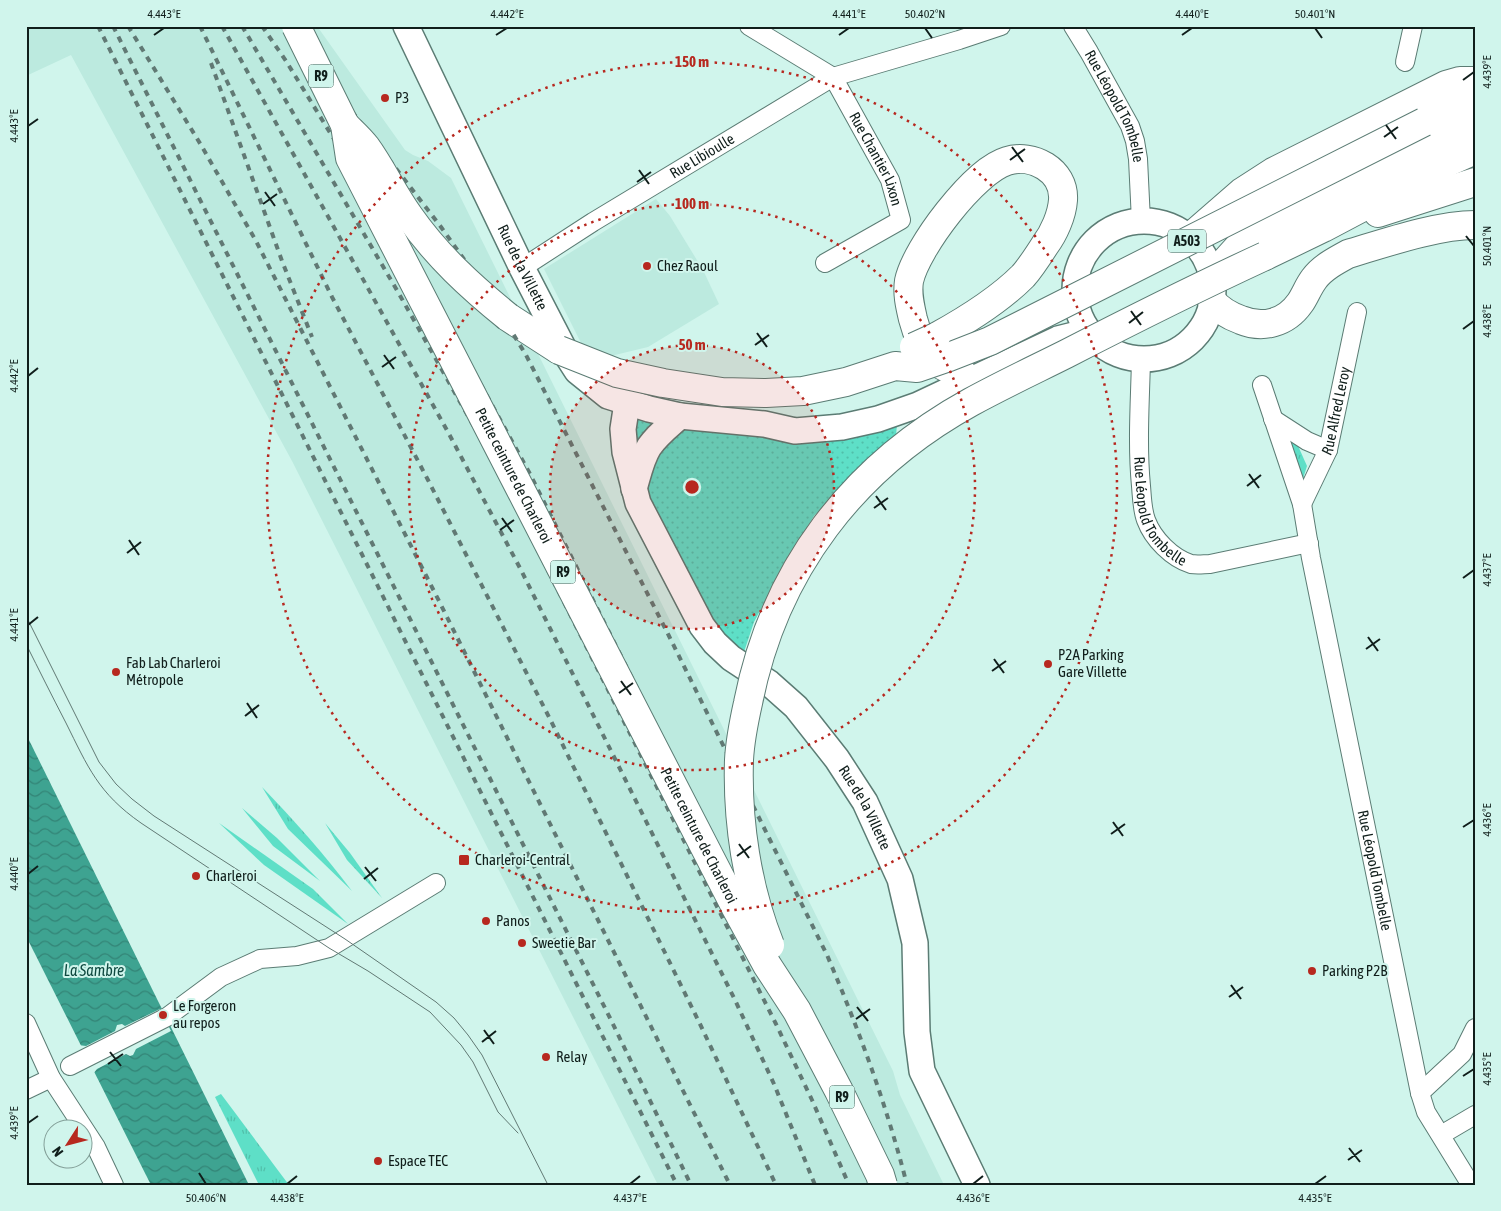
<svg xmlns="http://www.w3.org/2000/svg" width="1501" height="1211" font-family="'Asap Condensed',sans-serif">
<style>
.built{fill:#bceadf}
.grass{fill:url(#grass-tufts)}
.park{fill:url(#park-dots)}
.water{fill:url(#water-waves)}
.pier{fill:#d0f5ec}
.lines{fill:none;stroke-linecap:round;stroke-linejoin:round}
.street-casing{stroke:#5b7c74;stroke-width:20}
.secondary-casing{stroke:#5b7c74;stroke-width:28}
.highway-casing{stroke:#5b7c74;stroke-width:30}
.street{stroke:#fff;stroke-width:18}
.secondary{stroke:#fff;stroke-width:25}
.highway{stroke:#fff;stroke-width:28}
.tram{stroke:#617974;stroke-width:1}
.rail{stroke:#617974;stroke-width:4;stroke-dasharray:6 6;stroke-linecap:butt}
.highway-bridge-casing{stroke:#5b7c74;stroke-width:30;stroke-linecap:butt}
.highway-bridge{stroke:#fff;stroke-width:28}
.ticks{fill:none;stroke:#101e1b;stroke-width:2}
.ring{fill:none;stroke:#b7281f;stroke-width:2.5;stroke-dasharray:2.5 5}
.poi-dot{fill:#b7281f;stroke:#d0f5ec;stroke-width:2}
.labels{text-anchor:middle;stroke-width:4;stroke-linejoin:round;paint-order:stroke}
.shield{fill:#d0f5ec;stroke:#4a5e5a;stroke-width:1}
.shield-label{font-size:14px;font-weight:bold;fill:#101e1b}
.poi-label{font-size:15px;fill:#101e1b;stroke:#d0f5ec;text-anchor:start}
.street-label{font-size:15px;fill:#101e1b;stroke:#d0f5ec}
.water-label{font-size:16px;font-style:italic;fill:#0f4940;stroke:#d0f5ec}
.centre{fill:#b7281f;stroke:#d0f5ec;stroke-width:2.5}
.ring-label{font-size:15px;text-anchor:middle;font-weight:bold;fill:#b7281f;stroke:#d0f5ec;stroke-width:4;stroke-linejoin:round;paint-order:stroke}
.neatline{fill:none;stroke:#101e1b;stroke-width:2}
.ticks-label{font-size:12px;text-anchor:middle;fill:#101e1b}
</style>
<defs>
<pattern id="grass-tufts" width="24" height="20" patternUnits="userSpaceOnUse" patternTransform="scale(1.25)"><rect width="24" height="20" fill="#5edfc7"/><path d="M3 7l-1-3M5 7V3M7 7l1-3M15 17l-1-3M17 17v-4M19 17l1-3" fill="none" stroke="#51bfaa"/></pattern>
<pattern id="park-dots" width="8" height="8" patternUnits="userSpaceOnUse" patternTransform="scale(1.25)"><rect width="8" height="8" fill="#5edfc7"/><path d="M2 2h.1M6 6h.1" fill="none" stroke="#51bfaa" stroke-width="1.8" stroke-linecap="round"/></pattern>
<pattern id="water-waves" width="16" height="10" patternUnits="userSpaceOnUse" patternTransform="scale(1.25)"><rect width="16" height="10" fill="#3ea391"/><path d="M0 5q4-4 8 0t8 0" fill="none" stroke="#338476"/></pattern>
</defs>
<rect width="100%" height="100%" fill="#d0f5ec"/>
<!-- built -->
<g class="built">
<polygon points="26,26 317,26 405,150 413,155 428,161 451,178 893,1071 900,1095 944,1185 658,1185 292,461 71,55 26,76"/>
<polygon points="656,199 670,216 703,270 719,304 648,347 590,361 544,269"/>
</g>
<!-- grass -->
<g class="grass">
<polygon points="1295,439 1307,466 1302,482 1288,442"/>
<path d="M262 787C294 820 324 854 352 891L288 829Z"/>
<polygon points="242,808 277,838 320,881 273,846"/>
<polygon points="219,823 313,889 348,924 264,865"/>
<polygon points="325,823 350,853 382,898 347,860"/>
<polygon points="221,1094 289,1185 259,1185 215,1097"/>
</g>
<!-- park -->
<polygon class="park" points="636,414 750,436 807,440 897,423 896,437 814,516 785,565 754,622 743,655 709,624 647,498 635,431"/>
<!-- water -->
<polygon class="water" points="26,734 249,1185 151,1185 26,936"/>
<!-- pier -->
<polygon class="pier" points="160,1009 171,1031 136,1049 133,1055 130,1056 126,1054 97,1069 93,1074 78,1045 86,1046 115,1031 117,1025 122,1024 125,1026"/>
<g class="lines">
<!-- street casing -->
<g class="street-casing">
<g id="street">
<path id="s1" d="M749 26 833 77 890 180 901 220 825 263"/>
<path id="s2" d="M1073 26 1089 52 1130 126 1135 141 1138 159 1141 221"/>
<polyline points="1405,62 1413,26"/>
<path id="s3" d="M522 268 593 222 833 77 959 40 1001 26"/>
<path id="s4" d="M1141 360C1140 402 1137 444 1141 486 1142 497 1142 509 1146 520 1153 539 1172 558 1191 564 1198 565 1204 564 1210 564L1309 543"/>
<path id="s5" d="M1262 385 1302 504 1311 558 1420 1093 1426 1112 1471 1185"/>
<polyline points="1273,419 1307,441 1328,450"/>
<path id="s6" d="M1302 504 1328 450 1357 312"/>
<polyline points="26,1023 51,1078 96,1147 114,1185"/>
<polyline points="70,1066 167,1017 221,977 260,959 297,956 329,948 436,883"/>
<polyline points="26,1090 51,1078"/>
<polyline points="1420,1093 1462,1054 1475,1028"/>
<polyline points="1441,1135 1475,1115"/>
</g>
</g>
<!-- secondary casing -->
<g class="secondary-casing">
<g id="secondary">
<path id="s7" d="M406 26 522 268 568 357 577 371 608 396 649 409 680 416 764 424 795 431 842 427 878 419 918 405 1058 339 1078 334 1092 337"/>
<circle cx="1144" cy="290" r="69"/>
<path id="s8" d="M627 403 623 429 625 452 638 503 702 626 715 643 731 658 769 683 796 707 837 759 865 802 900 879 915 943 917 1032 922 1071 977 1185"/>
<path d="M634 489C638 476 641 460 649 447 657 435 670 425 680 416"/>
</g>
</g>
<!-- highway casing -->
<g class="highway-casing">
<g id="highway">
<polyline points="1424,122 1475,99"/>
<polyline points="1378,213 1475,182"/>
<polyline points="1196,232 1242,192 1273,172 1446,85 1460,81 1475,81"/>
<polyline points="1265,256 1323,228 1444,164 1475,150"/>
<polyline points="1212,276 1242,243 1264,228 1431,146 1475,126"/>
<path d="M1212 301C1220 311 1230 316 1241 320 1263 329 1286 323 1300 303 1305 296 1308 287 1314 279 1322 268 1335 261 1348 254 1385 243 1437 225 1475 225"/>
<polyline points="508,317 559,350"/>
<path d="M936 337C967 320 998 301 1023 276 1031 267 1038 256 1045 245 1054 233 1062 215 1063 200 1065 170 1032 153 1007 161 974 171 916 248 909 281 907 294 910 306 913 319 921 349 931 365 963 374"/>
</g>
</g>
<!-- street -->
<use href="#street" class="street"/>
<!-- secondary -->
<use href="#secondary" class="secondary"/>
<!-- highway -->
<use href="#highway" class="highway"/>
<!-- tram -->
<g class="tram">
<polyline points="26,616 99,762 116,784 132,799 154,816 345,939 436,1002 454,1018 468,1035 482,1055 548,1185"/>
<path d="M26 644C39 670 52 696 66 723 88 767 98 793 141 823L329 948 368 971 430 1012 461 1045 473 1062 498 1112 518 1133"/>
</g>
<!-- rail -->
<g class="rail">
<polyline points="98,26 677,1185"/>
<polyline points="113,26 610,1018 691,1185"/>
<polyline points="128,26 201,145 256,241 439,601 730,1185"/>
<polyline points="200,26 332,297 428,480 550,719 700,1024 776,1185"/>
<polyline points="222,26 448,432 521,570 735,1000 774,1084 815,1185"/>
<polyline points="242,26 398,292 490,455 776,1024 812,1100 849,1185"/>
<polyline points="262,26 286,61 447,323 530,474 812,1038 859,1140 875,1185"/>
<path d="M286 26 441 227 488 293 526 355 669 636 827 955C859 1030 887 1106 907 1185"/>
<polyline points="211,63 282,261 312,337"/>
</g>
<!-- highway-bridge casing -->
<g class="highway-bridge-casing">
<g id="highway-bridge">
<path id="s9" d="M296 26 345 125 350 158 736 908 767 965 797 1011 839 1091 880 1175 883 1185"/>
<path d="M345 125C352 132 360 139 366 147 382 169 393 194 409 216 437 256 471 287 508 317"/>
<polyline points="914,347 936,337"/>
<polyline points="559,350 617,373 663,383 722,392 766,393 803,391 846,382 895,366 917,368 949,357 990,341 1424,122"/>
<path d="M770 945C747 888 737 821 739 760 740 741 744 721 748 703 774 570 853 467 971 402 1002 385 1034 370 1066 354 1132 320 1198 287 1265 256"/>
</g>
</g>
<!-- highway-bridge -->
<use href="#highway-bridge" class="highway-bridge"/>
</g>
<!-- ticks -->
<path class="ticks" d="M925 28 932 38M1315 28 1322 38M154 35 164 28M496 35 507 28M839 35 849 28M1182 35 1192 28M1463 80 1474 72M1386 125 1396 139M28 126 38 119M1384 137 1398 127M1012 147 1023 162M1010 160 1025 149M639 170 649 184M637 182 651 172M265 192 275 206M263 204 277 194M1466 236 1474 246M1131 311 1141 325M1129 323 1143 312M1463 329 1474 321M757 333 767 347M755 345 769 335M384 355 394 369M382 367 396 357M28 376 38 368M1249 474 1259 488M1247 486 1261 475M876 496 886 510M874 508 888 498M502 518 512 532M500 530 514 520M129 540 139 555M127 553 141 542M1463 578 1474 570M28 625 38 617M1368 637 1378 651M1366 649 1380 639M994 659 1004 673M992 671 1006 661M621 681 631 695M619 693 633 683M247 703 257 718M245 716 259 705M1113 822 1123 836M1463 827 1474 820M1111 834 1125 824M739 844 749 858M737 856 751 846M365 867 376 881M28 874 38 866M364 879 378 868M1231 985 1241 999M1229 997 1243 987M857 1007 868 1021M856 1019 870 1009M484 1030 494 1044M482 1042 496 1031M110 1052 121 1066M108 1064 123 1054M1463 1076 1474 1069M28 1123 38 1116M1349 1148 1360 1162M1348 1160 1362 1150M199 1173 206 1184M287 1184 297 1176M630 1184 640 1176M973 1184 983 1176M1315 1184 1326 1176"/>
<!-- distance rings -->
<circle cx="692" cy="487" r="142" fill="#b7281f" fill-opacity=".12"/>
<g class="ring">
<circle cx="692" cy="487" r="142"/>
<circle cx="692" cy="487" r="283"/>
<circle cx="692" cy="487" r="425"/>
</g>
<!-- markers -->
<g class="poi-dot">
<circle cx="385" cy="98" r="5"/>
<circle cx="647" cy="266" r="5"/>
<circle cx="1048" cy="664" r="5"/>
<circle cx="116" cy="672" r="5"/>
<rect x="458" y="854" width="12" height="12" rx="2.5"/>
<circle cx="196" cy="876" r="5"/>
<circle cx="486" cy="921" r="5"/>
<circle cx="522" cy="943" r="5"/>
<circle cx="1312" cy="971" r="5"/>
<circle cx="163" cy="1015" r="5"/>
<circle cx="546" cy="1057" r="5"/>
<circle cx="378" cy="1161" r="5"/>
</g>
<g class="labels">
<!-- shield labels -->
<g class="shield">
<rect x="308.5" y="64.5" width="25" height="23" rx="4"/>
<rect x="1168" y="229.5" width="38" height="23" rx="4"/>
<rect x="550.5" y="560.5" width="25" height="23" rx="4"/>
<rect x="829.5" y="1085.5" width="25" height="23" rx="4"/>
</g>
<g class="shield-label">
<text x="321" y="81">R9</text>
<text x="1187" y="246">A503</text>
<text x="563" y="577">R9</text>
<text x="842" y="1102">R9</text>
</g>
<!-- poi labels -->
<g class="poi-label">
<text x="395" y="103">P3</text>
<text x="657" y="271">Chez Raoul</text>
<text x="1058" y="660">P2A Parking<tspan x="1058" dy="17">Gare Villette</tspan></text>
<text x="126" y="668">Fab Lab Charleroi<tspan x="126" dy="17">Métropole</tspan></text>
<text x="475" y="865">Charleroi-Central</text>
<text x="206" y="881">Charleroi</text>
<text x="496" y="926">Panos</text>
<text x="532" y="948">Sweetie Bar</text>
<text x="1322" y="976">Parking P2B</text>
<text x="173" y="1011">Le Forgeron<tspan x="173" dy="17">au repos</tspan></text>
<text x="556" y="1062">Relay</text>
<text x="388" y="1166">Espace TEC</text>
</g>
<!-- street labels -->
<g class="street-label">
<text dy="5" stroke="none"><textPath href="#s2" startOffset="91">Rue Léopold Tombelle</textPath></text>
<text dy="5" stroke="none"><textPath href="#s3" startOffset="212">Rue Libioulle</textPath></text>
<text dy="5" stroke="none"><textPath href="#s1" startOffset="191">Rue Chantier Lixon</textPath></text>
<text dy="5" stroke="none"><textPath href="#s7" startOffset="268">Rue de la Villette</textPath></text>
<text dy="5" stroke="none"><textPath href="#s6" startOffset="100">Rue Alfred Leroy</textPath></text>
<text dy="5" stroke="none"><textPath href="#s9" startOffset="501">Petite ceinture de Charleroi</textPath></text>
<text dy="5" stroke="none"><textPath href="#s4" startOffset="158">Rue Léopold Tombelle</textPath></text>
<text dy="5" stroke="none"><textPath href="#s8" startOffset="488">Rue de la Villette</textPath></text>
<text dy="5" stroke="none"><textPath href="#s9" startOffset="906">Petite ceinture de Charleroi</textPath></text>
<text dy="5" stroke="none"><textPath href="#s5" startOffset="499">Rue Léopold Tombelle</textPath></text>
</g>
<!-- water labels -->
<g class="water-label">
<text x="94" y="976">La Sambre</text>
</g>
</g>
<circle cx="692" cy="487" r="8" class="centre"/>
<g class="ring-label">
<text x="692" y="67">150 m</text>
<text x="692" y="209">100 m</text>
<text x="692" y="350">50 m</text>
</g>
<!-- border -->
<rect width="1501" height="1211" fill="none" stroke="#d0f5ec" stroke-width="55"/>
<!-- north arrow -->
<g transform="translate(68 1144) rotate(234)"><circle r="24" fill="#d0f5ec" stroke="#839f98"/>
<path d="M0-4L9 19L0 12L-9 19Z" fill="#b7281f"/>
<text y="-8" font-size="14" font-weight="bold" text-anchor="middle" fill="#101e1b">N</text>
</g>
<rect x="28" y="28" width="1446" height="1156" class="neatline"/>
<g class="ticks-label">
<text x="164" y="18">4.443°E</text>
<text x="507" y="18">4.442°E</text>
<text x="849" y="18">4.441°E</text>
<text x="925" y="18">50.402°N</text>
<text x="1192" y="18">4.440°E</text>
<text x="1315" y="18">50.401°N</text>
<text transform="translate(1487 72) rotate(-90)" y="4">4.439°E</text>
<text transform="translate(14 126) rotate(-90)" y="4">4.443°E</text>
<text transform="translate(1487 246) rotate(-90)" y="4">50.401°N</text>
<text transform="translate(1487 321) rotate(-90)" y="4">4.438°E</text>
<text transform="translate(14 376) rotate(-90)" y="4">4.442°E</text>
<text transform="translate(1487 570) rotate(-90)" y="4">4.437°E</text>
<text transform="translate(14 625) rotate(-90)" y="4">4.441°E</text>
<text transform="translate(1487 820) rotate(-90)" y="4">4.436°E</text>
<text transform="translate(14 874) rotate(-90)" y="4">4.440°E</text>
<text transform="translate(1487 1069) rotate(-90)" y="4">4.435°E</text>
<text transform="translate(14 1123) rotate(-90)" y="4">4.439°E</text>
<text x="206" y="1202">50.406°N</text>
<text x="287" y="1202">4.438°E</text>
<text x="630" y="1202">4.437°E</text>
<text x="973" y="1202">4.436°E</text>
<text x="1315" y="1202">4.435°E</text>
</g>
</svg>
